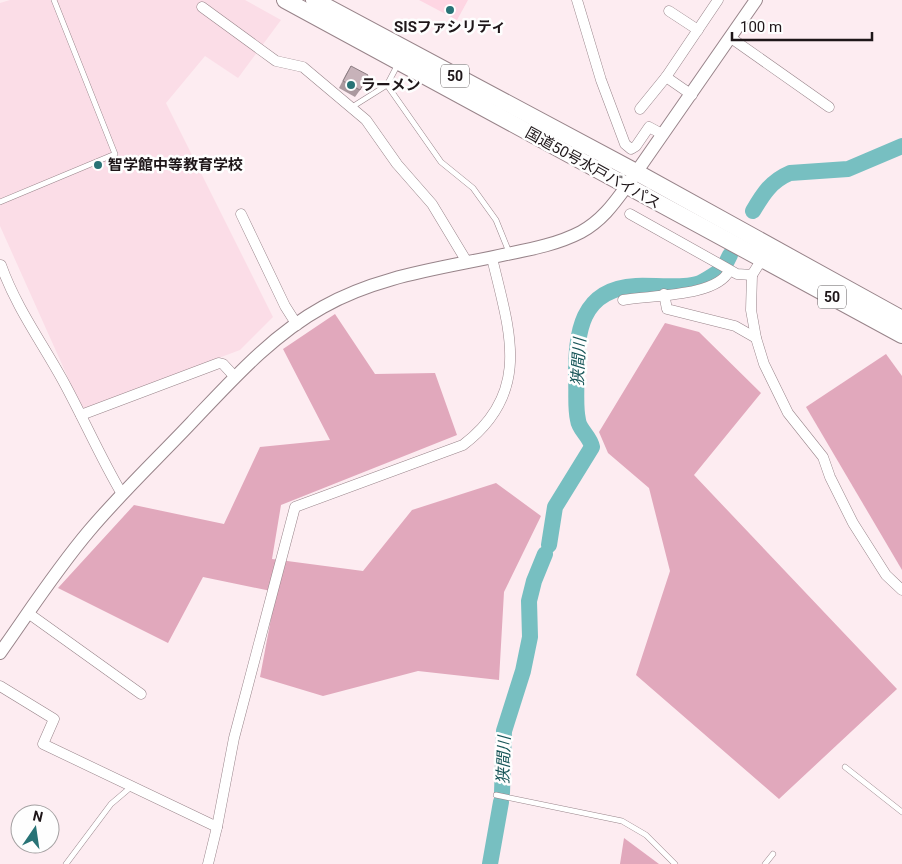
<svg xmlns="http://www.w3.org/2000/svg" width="902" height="864" font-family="Roboto,'Noto Sans JP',sans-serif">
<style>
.built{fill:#fbdde7}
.green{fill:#fed6e3}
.forest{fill:#e1a8bc}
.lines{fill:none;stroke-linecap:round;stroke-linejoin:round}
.river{stroke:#77bfc1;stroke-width:16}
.service-casing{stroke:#98848a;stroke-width:6}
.minor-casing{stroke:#98848a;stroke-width:11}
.tertiary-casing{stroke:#98848a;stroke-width:14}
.trunk-casing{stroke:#98848a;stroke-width:18}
.service{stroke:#fff;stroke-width:5}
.minor{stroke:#fff;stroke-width:10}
.tertiary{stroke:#fff;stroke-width:12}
.trunk{stroke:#fff;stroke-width:16}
.wall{fill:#ab999f}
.building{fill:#c7b2b9;stroke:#8b7d82}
.poi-dot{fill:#287376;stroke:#fefefe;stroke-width:2}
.labels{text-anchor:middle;stroke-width:5;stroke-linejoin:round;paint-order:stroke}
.shield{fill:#fefefe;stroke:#615c5e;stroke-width:1}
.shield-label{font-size:14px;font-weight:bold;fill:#1e1619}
.poi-label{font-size:15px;font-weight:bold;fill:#1e1619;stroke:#fefefe;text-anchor:start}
.street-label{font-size:15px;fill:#1e1619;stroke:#fefefe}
.water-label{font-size:16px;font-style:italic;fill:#195659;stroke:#fefefe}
</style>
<rect width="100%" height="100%" fill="#fdecf1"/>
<!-- built -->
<polygon class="built" points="10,0 245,0 281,20 238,78 205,56 166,103 273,317 240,350 82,409 0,226 0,3"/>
<!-- green -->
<polygon class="green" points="419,0 468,0 457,20"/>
<!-- forest -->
<g class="forest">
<polygon points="335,314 375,374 435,373 457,435 281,505 272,559 363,571 412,510 496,483 541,516 504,592 499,680 418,671 323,696 260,677 276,592 203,577 168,643 58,588 134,505 224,524 260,447 330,440 283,349"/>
<polygon points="665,323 699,332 761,393 694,475 897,689 779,799 636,675 670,571 649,488 608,453 599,432"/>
<polygon points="886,354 902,376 902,570 806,407"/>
<polygon points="624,838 659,864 620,864"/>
</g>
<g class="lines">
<!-- river -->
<g class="river">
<path d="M753 211C763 194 771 181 790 173L848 169 902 146"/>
<polyline points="725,265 730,255"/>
<path d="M549 545 555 507 592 447C590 436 579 430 578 420 575 407 577 392 576 378 576 333 580 289 636 286 652 285 687 289 700 283 707 280 714 275 720 271"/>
<polyline points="502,793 504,731 523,671 530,637 529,601 534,581 545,554"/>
<polyline points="490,864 501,802"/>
</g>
<!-- service casing -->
<g class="service-casing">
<g id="service">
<polyline points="387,85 441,162 473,188 496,220 509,252"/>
<polyline points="352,107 387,85 398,64"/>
<polyline points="0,202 115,154 54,0"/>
<polyline points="845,767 902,812"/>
<polyline points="496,795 622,821 646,835 675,864"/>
<polyline points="66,864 111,804 131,787"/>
<polyline points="765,864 773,854"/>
</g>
</g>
<!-- minor casing -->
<g class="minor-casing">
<g id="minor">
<polyline points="577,0 601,80 625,144 631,149 636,146 649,127 662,134"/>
<polyline points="202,7 276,61 303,67 366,120 397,164 432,204 467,262"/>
<polyline points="669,11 698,30"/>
<polyline points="731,38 829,107"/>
<polyline points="666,77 718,0"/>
<polyline points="640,109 666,77 692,95"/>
<polyline points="241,214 285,306 297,325"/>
<polyline points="630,214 737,274 752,275 762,259"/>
<path d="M1 265C16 307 41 341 62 379 83 417 100 457 122 494"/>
<polyline points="752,275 751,310 756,338 764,364 788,413 823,457 830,477 853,523 886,575 902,590"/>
<polyline points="664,294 667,309 735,326 756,338"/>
<path d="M623 300C651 295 716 297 729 271"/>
<polyline points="81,415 219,363 223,364 235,377"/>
<polyline points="28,613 141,694"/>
<polyline points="0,686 54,719 43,744 217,827"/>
<path d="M208 864 217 827 234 738 295 507 463 445C533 392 509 330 492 258"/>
</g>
</g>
<!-- tertiary casing -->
<g class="tertiary-casing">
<path id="tertiary" d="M0 653C29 612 56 570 89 531 121 493 158 458 192 422 232 380 272 335 323 307 379 275 445 268 507 254 532 249 558 244 581 232 601 221 613 205 626 187L756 0"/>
</g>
<!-- trunk casing -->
<g class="trunk-casing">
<g id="trunk">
<polyline points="285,0 902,335"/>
<polyline points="314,0 636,172 902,319"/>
</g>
</g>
<!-- service -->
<use href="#service" class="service"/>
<!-- minor -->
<use href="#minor" class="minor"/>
<!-- tertiary -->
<use href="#tertiary" class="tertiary"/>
<!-- trunk -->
<use href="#trunk" class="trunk"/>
</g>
<!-- wall -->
<polygon class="wall" points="351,66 360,90 355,97 339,88 346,74"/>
<!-- building -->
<polygon class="building" points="351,66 368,75 360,90 343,81"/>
<!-- markers -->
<g class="poi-dot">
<circle cx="450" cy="10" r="5"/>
<circle cx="351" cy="85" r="5"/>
<circle cx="98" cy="165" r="5"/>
</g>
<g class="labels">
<!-- shield labels -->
<g class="shield">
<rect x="441" y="64.5" width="28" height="23" rx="4"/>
<rect x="818" y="285.5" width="28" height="23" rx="4"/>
</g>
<g class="shield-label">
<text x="455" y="81">50</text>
<text x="832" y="302">50</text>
</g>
<!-- poi labels -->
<g class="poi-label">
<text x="450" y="32" text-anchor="middle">SISファシリティ</text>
<text x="361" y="90">ラーメン</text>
<text x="108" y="170">智学館中等教育学校</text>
</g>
<!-- street labels -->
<g class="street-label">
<text transform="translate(593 168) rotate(29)" y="5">国道50号水戸バイパス</text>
</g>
<!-- water labels -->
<g class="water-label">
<text transform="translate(578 362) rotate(-87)" y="6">狭間川</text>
<text transform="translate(503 760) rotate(-88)" y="6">狭間川</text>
</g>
</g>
<!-- north arrow -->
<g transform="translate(35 829) rotate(13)"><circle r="24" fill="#fefefe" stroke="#a4a1a2"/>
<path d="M0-4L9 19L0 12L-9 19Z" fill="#287376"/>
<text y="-8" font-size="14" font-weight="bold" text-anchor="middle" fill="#1e1619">N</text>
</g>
<!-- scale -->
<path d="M732 32v8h140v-8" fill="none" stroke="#1e1619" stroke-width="2.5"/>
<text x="740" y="32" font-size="15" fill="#1e1619" stroke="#fefefe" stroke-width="4" paint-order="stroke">100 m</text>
</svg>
